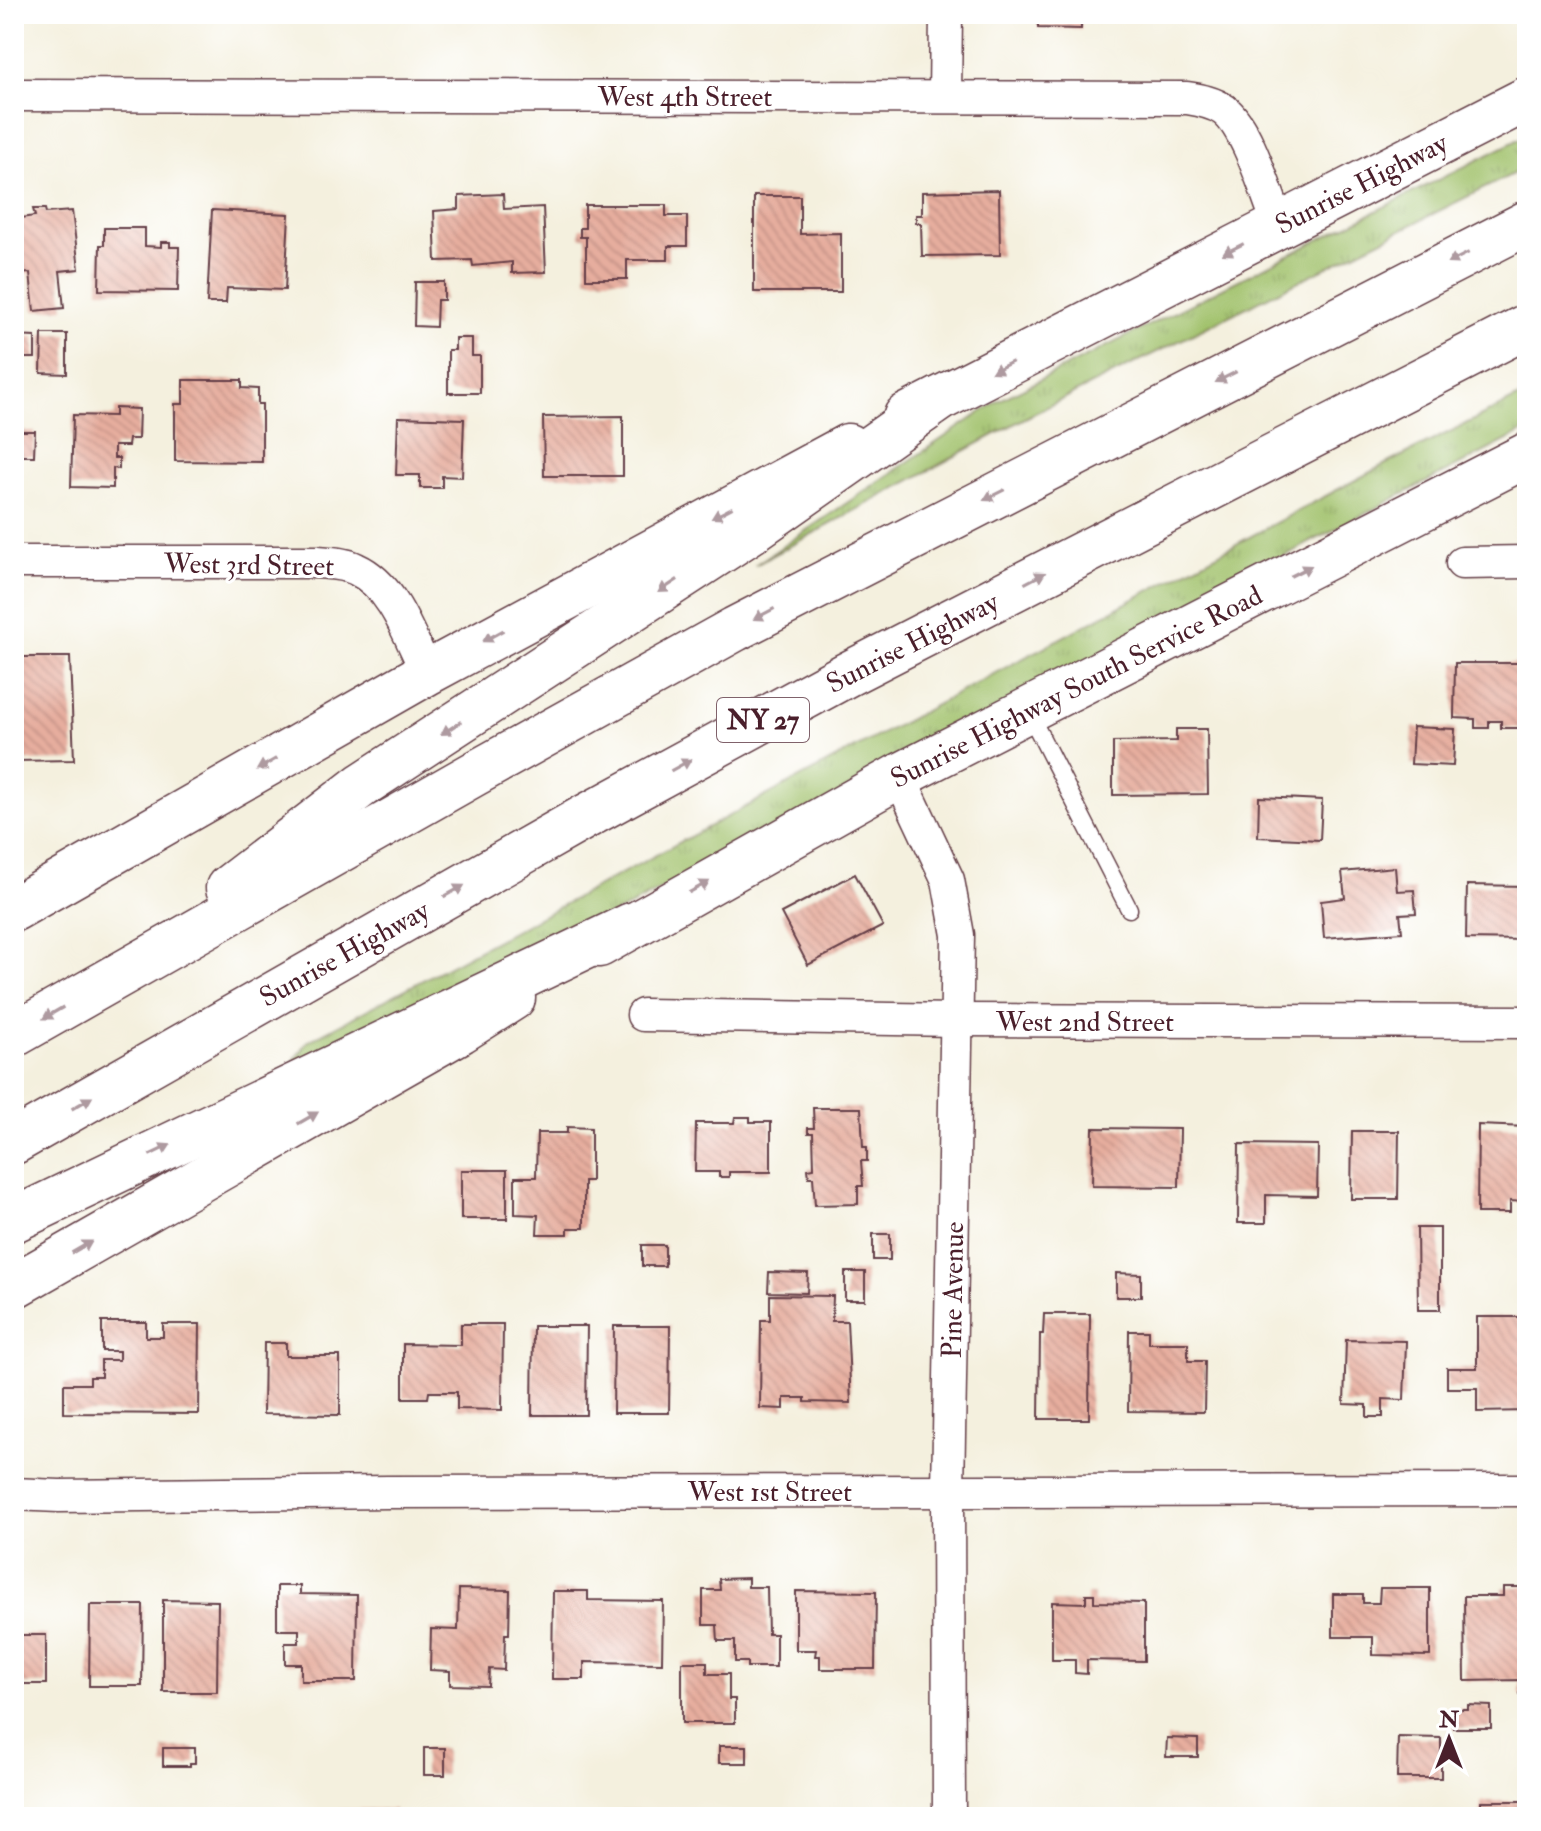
<svg xmlns="http://www.w3.org/2000/svg" width="1541" height="1831" font-family="'IM FELL Double Pica',serif">
<style>
.grass{fill:url(#grass-tufts);stroke:#75704a;stroke-width:2}
.building{fill:url(#building-back-hatch)}
.lines{fill:none;stroke-linecap:round;stroke-linejoin:round}
.service-casing{stroke:#643e46;stroke-width:19}
.minor-casing{stroke:#643e46;stroke-width:35}
.secondary-casing{stroke:#643e46;stroke-width:47}
.motorway-casing{stroke:#643e46;stroke-width:47}
.service{stroke:#fff;stroke-width:16}
.minor{stroke:#fff;stroke-width:32}
.secondary{stroke:#fff;stroke-width:44}
.motorway{stroke:#fff;stroke-width:44}
.oneway{fill:#ae9aa0}
.labels{text-anchor:middle;stroke-width:6;stroke-linejoin:round;paint-order:stroke}
.shield{fill:#fff;stroke:#80626b;stroke-width:2}
.shield-label{font-size:26px;font-weight:bold;fill:#4a1f2b}
.street-label{font-size:28px;fill:#4a1f2b;stroke:#fff}
</style>
<defs>
<pattern id="grass-tufts" width="24" height="20" patternUnits="userSpaceOnUse" patternTransform="scale(2)"><rect width="24" height="20" fill="#a0c16a"/><path d="M3 7l-1-3M5 7V3M7 7l1-3M15 17l-1-3M17 17v-4M19 17l1-3" fill="none" stroke="#8ba55c"/></pattern>
<pattern id="building-back-hatch" width="6" height="6" patternUnits="userSpaceOnUse" patternTransform="scale(2)"><rect width="6" height="6" fill="#e6ad9e"/><path d="M-1 5l2 2M0 0l6 6M5-1l2 2" fill="none" stroke="#c79488"/></pattern>
</defs>
<rect width="100%" height="100%" fill="#fff"/>
<filter id="ink" filterUnits="userSpaceOnUse"><feTurbulence type="fractalNoise" baseFrequency=".0125" numOctaves="2"/><feDisplacementMap in="SourceGraphic" scale="16" xChannelSelector="R" yChannelSelector="G"/><feConvolveMatrix kernelMatrix="1 2 1 2 8 2 1 2 1" color-interpolation-filters="sRGB"/></filter>
<filter id="wash" filterUnits="userSpaceOnUse"><feTurbulence type="fractalNoise" baseFrequency=".006" numOctaves="4" result="noise"/><feDisplacementMap in="SourceGraphic" scale="32" xChannelSelector="R" yChannelSelector="G"/><feGaussianBlur stdDeviation="1.8" result="paint"/><feColorMatrix in="noise" values="0 0 0 0 0 0 0 0 0 0 0 0 0 0 0 0 0 1.4 0 .05"/><feComposite in="paint" operator="in"/></filter>
<g filter="url(#wash)">
<rect width="100%" height="100%" fill="#f4f0de"/>
<!-- grass -->
<g class="grass">
<polygon points="1527,135 1527,167 1025,418 755,565 998,401"/>
<polygon points="1527,393 1527,430 1322,536 476,988 286,1072 307,1042 1378,468"/>
</g>
<g id="blocks">
<!-- building -->
<g class="building">
<polygon points="1038,14 1081,14 1081,29 1038,28"/>
<polygon points="999,190 1000,255 922,256 921,223 916,223 916,215 922,215 922,192"/>
<polygon points="503,194 504,209 543,207 546,272 512,273 512,262 473,266 472,260 436,261 434,211 459,209 459,196"/>
<polygon points="754,196 800,196 800,234 841,233 841,292 754,292"/>
<polygon points="585,205 666,205 666,216 687,216 687,246 668,246 668,260 627,260 627,279 586,279 586,237 580,237 580,228 585,228"/>
<polygon points="33,209 45,209 46,213 72,211 79,269 60,271 64,308 34,311 30,273 17,274 14,265 14,219 35,216"/>
<polygon points="212,210 289,214 285,290 227,288 226,303 207,303"/>
<polygon points="104,228 145,228 145,246 161,247 161,242 170,242 170,247 179,247 178,291 99,290 100,245 104,245"/>
<polygon points="415,282 444,282 444,300 437,300 436,327 414,326"/>
<polygon points="42,334 67,334 67,374 41,373"/>
<polygon points="15,336 35,337 35,358 15,358"/>
<polygon points="455,338 472,338 472,356 480,356 480,393 448,393 448,350 455,350"/>
<polygon points="183,380 242,380 242,388 258,389 258,404 262,404 262,462 175,461 175,404 183,404"/>
<polygon points="115,408 139,409 138,439 129,439 128,446 114,446 114,458 119,458 119,469 113,468 113,488 71,487 73,415 115,416"/>
<polygon points="623,416 623,476 544,476 543,417"/>
<polygon points="398,417 464,419 462,477 442,476 442,488 420,488 420,475 396,475"/>
<polygon points="14,431 35,431 34,456 14,456"/>
<polygon points="14,657 70,657 74,760 14,761"/>
<polygon points="1455,663 1526,663 1526,728 1501,728 1501,721 1489,721 1489,728 1475,728 1475,719 1454,718"/>
<polygon points="1413,727 1455,729 1453,766 1411,764"/>
<polygon points="1176,729 1207,729 1208,794 1113,795 1113,742 1176,741"/>
<polygon points="1259,797 1322,800 1320,840 1258,837"/>
<polygon points="1395,867 1397,891 1414,890 1416,913 1400,914 1402,932 1324,938 1321,901 1345,898 1342,872"/>
<polygon points="855,874 883,926 808,965 781,913"/>
<polygon points="1467,885 1527,886 1527,940 1466,939"/>
<polygon points="813,1108 861,1108 863,1147 867,1147 867,1161 861,1161 863,1186 858,1186 858,1204 815,1205 813,1177 809,1177 808,1169 814,1168 813,1133 808,1133 808,1128 814,1128"/>
<polygon points="735,1117 750,1117 750,1122 771,1122 771,1172 729,1172 729,1177 719,1177 719,1172 695,1172 696,1123 734,1123"/>
<polygon points="1478,1125 1527,1127 1527,1202 1510,1201 1510,1213 1477,1213"/>
<polygon points="567,1127 591,1128 591,1181 584,1181 584,1228 568,1228 568,1234 537,1234 538,1215 515,1214 515,1177 536,1177 537,1133 567,1133"/>
<polygon points="1093,1128 1180,1129 1179,1187 1092,1186"/>
<polygon points="1352,1131 1399,1131 1398,1199 1351,1199"/>
<polygon points="1239,1144 1318,1145 1317,1196 1266,1195 1266,1223 1238,1223"/>
<rect x="461" y="1170" width="46" height="49"/>
<polygon points="1417,1228 1440,1228 1440,1310 1418,1310"/>
<rect x="873" y="1234" width="17" height="26"/>
<rect x="642" y="1245" width="23" height="21"/>
<polygon points="769,1272 808,1273 807,1293 768,1292"/>
<rect x="845" y="1272" width="20" height="28"/>
<polygon points="1116,1273 1141,1274 1141,1297 1116,1297"/>
<polygon points="770,1295 833,1296 832,1321 847,1321 851,1403 805,1402 805,1398 784,1398 784,1409 760,1408 761,1320 770,1320"/>
<polygon points="1044,1314 1090,1314 1089,1419 1039,1419 1040,1334 1043,1334"/>
<polygon points="1477,1317 1527,1317 1527,1411 1477,1412 1477,1388 1447,1388 1447,1368 1477,1368"/>
<polygon points="102,1322 146,1322 146,1337 163,1337 163,1324 200,1324 199,1414 64,1413 64,1384 90,1384 90,1377 101,1377 101,1360 119,1360 119,1351 102,1351"/>
<polygon points="461,1324 503,1324 502,1410 457,1409 457,1392 429,1392 428,1398 403,1398 403,1344 461,1345"/>
<polygon points="533,1326 587,1326 586,1415 532,1415"/>
<polygon points="614,1326 670,1326 669,1413 613,1413"/>
<polygon points="1129,1331 1149,1331 1149,1343 1188,1343 1188,1361 1205,1361 1204,1412 1128,1411"/>
<polygon points="1346,1340 1406,1341 1404,1400 1383,1399 1383,1417 1367,1417 1367,1405 1344,1404"/>
<polygon points="264,1343 286,1343 286,1356 340,1356 340,1415 263,1414"/>
<polygon points="748,1578 748,1587 767,1587 768,1634 776,1634 776,1667 747,1667 747,1662 735,1662 735,1641 718,1641 717,1625 703,1625 703,1590 720,1590 719,1579"/>
<polygon points="277,1586 300,1586 300,1594 357,1595 356,1681 301,1681 301,1664 285,1664 285,1643 299,1643 299,1630 277,1630"/>
<polygon points="1503,1587 1527,1587 1527,1694 1520,1694 1520,1680 1465,1681 1464,1596 1503,1596"/>
<polygon points="1380,1588 1430,1588 1430,1656 1373,1655 1373,1637 1333,1637 1333,1594 1363,1594 1363,1603 1379,1603"/>
<polygon points="459,1589 510,1590 509,1634 505,1634 504,1670 489,1669 488,1686 450,1685 450,1671 430,1670 431,1629 458,1630"/>
<polygon points="553,1591 588,1591 588,1600 663,1601 662,1663 584,1662 584,1679 552,1679"/>
<polygon points="796,1591 876,1592 875,1669 820,1669 820,1656 815,1656 816,1650 796,1650"/>
<polygon points="1086,1594 1094,1594 1094,1602 1144,1603 1144,1661 1087,1660 1087,1674 1075,1673 1075,1660 1052,1660 1052,1602 1086,1603"/>
<polygon points="163,1600 218,1601 217,1692 163,1692"/>
<polygon points="90,1605 143,1605 142,1686 89,1686"/>
<rect x="14" y="1635" width="32" height="49"/>
<polygon points="682,1662 707,1662 707,1674 729,1674 729,1699 735,1699 735,1723 682,1723"/>
<polygon points="1468,1705 1491,1706 1491,1728 1453,1728 1453,1709 1468,1709"/>
<polygon points="1398,1737 1441,1738 1441,1778 1397,1778"/>
<polygon points="1167,1738 1198,1739 1198,1757 1166,1757"/>
<rect x="719" y="1746" width="28" height="17"/>
<polygon points="163,1748 195,1748 195,1763 190,1763 190,1766 163,1766"/>
<rect x="424" y="1748" width="21" height="27"/>
<polygon points="1522,1799 1527,1799 1527,1817 1481,1817 1481,1801 1522,1801"/>
<polygon points="340,1809 394,1809 394,1817 339,1817"/>
<polygon points="622,1810 653,1811 660,1817 622,1817"/>
</g>
</g>
</g>
<g filter="url(#ink)">
<use href="#blocks" fill-opacity="0" stroke="#643e46" stroke-width="2"/>
<g class="lines">
<!-- service casing -->
<g class="service-casing">
<polyline id="service" points="1028,711 1129,909"/>
</g>
<!-- minor casing -->
<g class="minor-casing">
<g id="minor">
<path d="M14 95 1187 98C1199 100 1213 102 1224 110 1248 128 1267 196 1279 225"/>
<polyline points="945,96 946,14"/>
<path d="M14 562H318C330 563 344 563 356 569 394 586 410 638 427 673"/>
<polyline points="1462,563 1527,562"/>
<polyline points="899,776 948,880 958,935 948,1490 949,1817"/>
<polyline points="643,1015 956,1020 1527,1022"/>
<polyline points="14,1494 59,1496 388,1492 1527,1490"/>
</g>
</g>
<!-- secondary casing -->
<g class="secondary-casing">
<g id="secondary">
<polyline points="906,416 1527,99"/>
<polyline points="14,909 427,673 848,446"/>
<polyline points="599,945 899,776 1527,455"/>
<polyline points="14,1286 461,1031 513,998"/>
</g>
</g>
<!-- motorway casing -->
<g class="motorway-casing">
<g id="motorway">
<polyline points="228,888 362,785 752,531 940,399"/>
<polyline points="14,1035 474,774 735,629 1527,223"/>
<polyline points="14,1142 583,818 846,675 1527,326"/>
<polyline points="14,1220 631,925"/>
</g>
</g>
<!-- service -->
<use href="#service" class="service"/>
<!-- minor -->
<use href="#minor" class="minor"/>
<!-- secondary -->
<use href="#secondary" class="secondary"/>
<!-- motorway -->
<use href="#motorway" class="motorway"/>
</g>
<!-- one-way arrows -->
<defs><path id="oneway-solid" d="M-6-.8H1V-3.2L6.5 0L1 3.2V.8H-6Z" transform="scale(2)"/></defs>
<g class="oneway">
<use href="#oneway-solid" transform="translate(1233 249) rotate(153)"/>
<use href="#oneway-solid" transform="translate(1458 258) rotate(153)"/>
<use href="#oneway-solid" transform="translate(1002 367) rotate(153)"/>
<use href="#oneway-solid" transform="translate(1226 377) rotate(153)"/>
<use href="#oneway-solid" transform="translate(994 495) rotate(153)"/>
<use href="#oneway-solid" transform="translate(722 513) rotate(152)"/>
<use href="#oneway-solid" transform="translate(1301 571) rotate(-27)"/>
<use href="#oneway-solid" transform="translate(1035 578) rotate(-28)"/>
<use href="#oneway-solid" transform="translate(668 586) rotate(147)"/>
<use href="#oneway-solid" transform="translate(764 614) rotate(152)"/>
<use href="#oneway-solid" transform="translate(493 636) rotate(151)"/>
<use href="#oneway-solid" transform="translate(451 728) rotate(147)"/>
<use href="#oneway-solid" transform="translate(267 764) rotate(150)"/>
<use href="#oneway-solid" transform="translate(681 765) rotate(-29)"/>
<use href="#oneway-solid" transform="translate(699 887) rotate(-29)"/>
<use href="#oneway-solid" transform="translate(454 891) rotate(-29)"/>
<use href="#oneway-solid" transform="translate(53 1013) rotate(150)"/>
<use href="#oneway-solid" transform="translate(82 1103) rotate(-30)"/>
<use href="#oneway-solid" transform="translate(308 1118) rotate(-30)"/>
<use href="#oneway-solid" transform="translate(160 1150) rotate(-26)"/>
<use href="#oneway-solid" transform="translate(82 1247) rotate(-30)"/>
</g>
</g>
<g class="labels">
<!-- shield labels -->
<rect class="shield" x="717" y="698" width="92" height="44" rx="6"/>
<g class="shield-label">
<text x="763" y="729">NY 27</text>
</g>
<!-- street labels -->
<g class="street-label">
<text x="685" y="106">West 4th Street</text>
<text transform="translate(1361 183) rotate(-27)" y="10">Sunrise Highway</text>
<text transform="translate(249 564) rotate(1)" y="10">West 3rd Street</text>
<text transform="translate(912 642) rotate(-27)" y="10">Sunrise Highway</text>
<text transform="translate(1076 686) rotate(-27)" y="10">Sunrise Highway South Service Road</text>
<text transform="translate(344 953) rotate(-29)" y="10">Sunrise Highway</text>
<text x="1085" y="1031">West 2nd Street</text>
<text transform="translate(952 1290) rotate(-89)" y="10">Pine Avenue</text>
<text x="770" y="1501">West 1st Street</text>
</g>
</g>
<!-- margin -->
<rect width="1541" height="1831" fill="none" stroke="#fff" stroke-width="48"/>
<!-- north arrow -->
<g transform="translate(1449 1739)" stroke="#ffffff" stroke-width="6" paint-order="stroke">
<path d="M0-6L14 30L0 20L-14 30Z" fill="#4a1f2b"/>
<text y="-12" font-size="22" font-weight="bold" text-anchor="middle" fill="#4a1f2b">N</text>
</g>
</svg>
